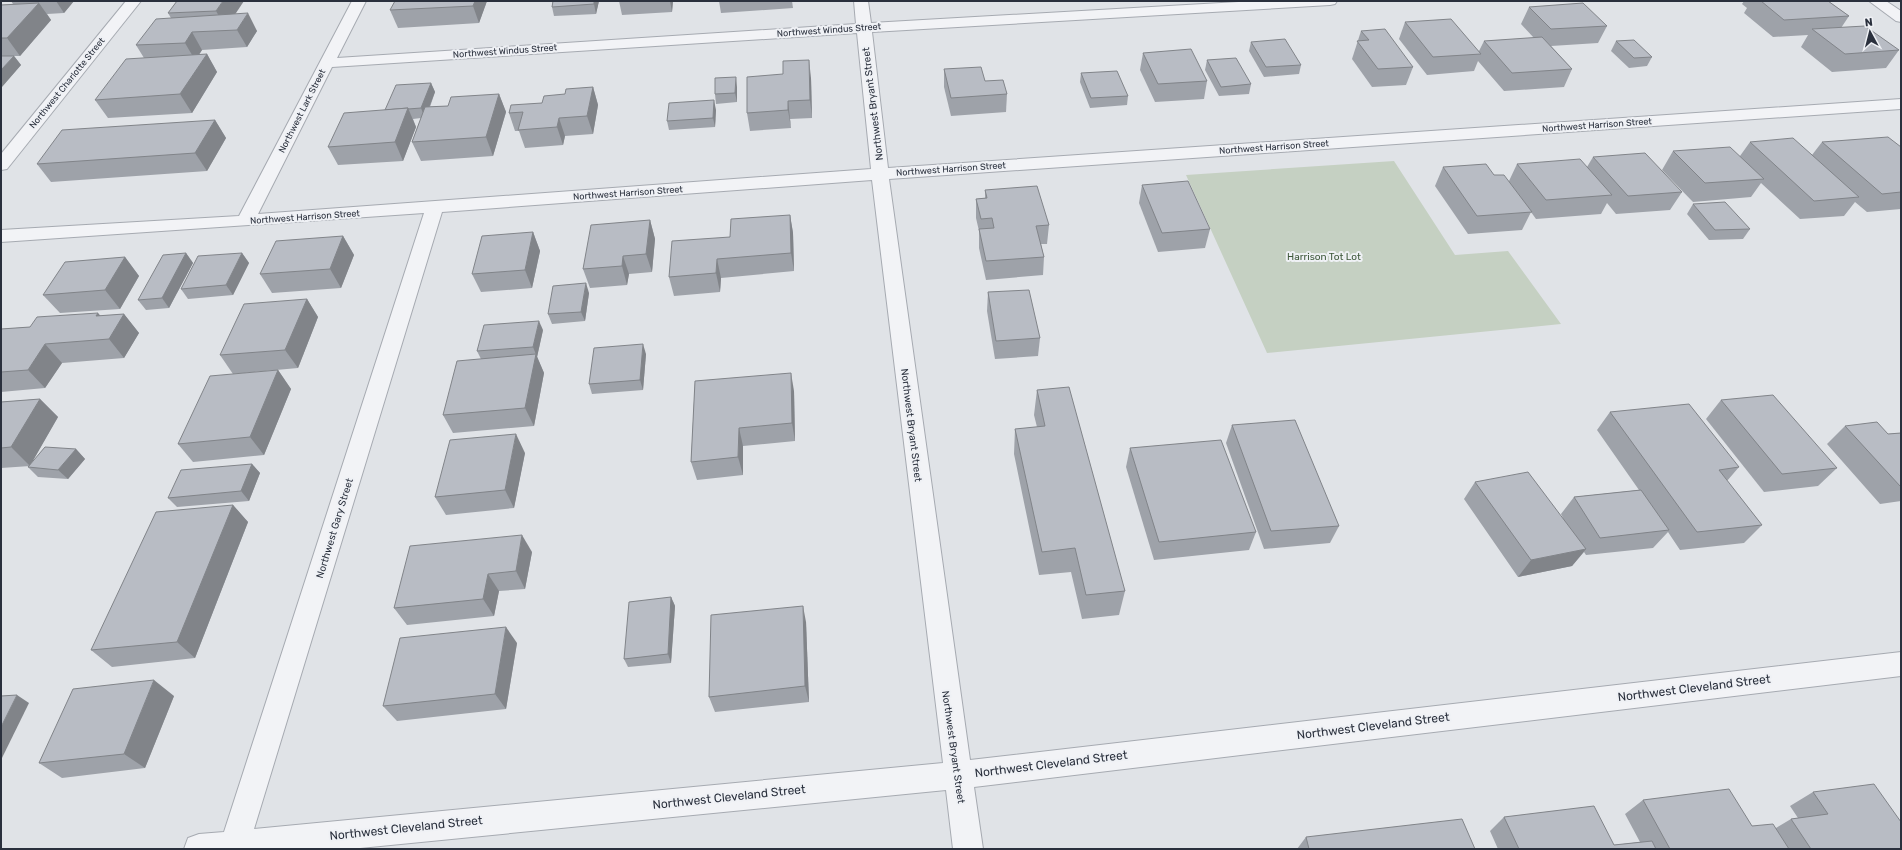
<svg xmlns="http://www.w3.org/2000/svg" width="1902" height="850" font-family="Rubik,sans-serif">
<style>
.green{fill:#c5d0c2}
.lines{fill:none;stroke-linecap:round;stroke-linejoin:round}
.minor-casing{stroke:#a6aab1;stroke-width:2}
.tertiary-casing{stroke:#a6aab1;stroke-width:2}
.minor{fill:#f2f3f6;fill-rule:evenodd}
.tertiary{fill:#f2f3f6;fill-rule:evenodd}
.wall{fill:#9ea2a9}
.shaded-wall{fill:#818489}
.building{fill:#b8bcc4;stroke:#818489}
.labels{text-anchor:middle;stroke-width:4;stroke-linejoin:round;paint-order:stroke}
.far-street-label{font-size:9px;fill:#2a303d;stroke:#eff1f5}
.street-label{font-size:10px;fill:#2a303d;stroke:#eff1f5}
.park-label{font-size:10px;fill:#3d5739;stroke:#eff1f5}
.near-street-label{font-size:12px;fill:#2a303d;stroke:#eff1f5}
</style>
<rect width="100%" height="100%" fill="#e0e3e7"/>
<!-- green -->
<polygon class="green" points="1394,161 1455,255 1508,251 1561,324 1267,353 1186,175"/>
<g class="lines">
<!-- minor casing -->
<g class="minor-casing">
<g id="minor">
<polygon points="126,1 141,1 7,169 1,170 1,154"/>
<path d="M352 1H366L337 58 856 24 854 1H868L871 23 1256 1H1337L1335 4 1330 5 872 32 888 168 1901 99V109L889 179 970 760 1901 652V676L974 787 983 849H953L946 790 350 849H184L188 838 199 834 224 832 424 213 1 242V230L239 216ZM857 33 871 169 258 214 332 67ZM872 180 943 763 254 829 442 212Z"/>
</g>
</g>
<!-- tertiary casing -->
<g class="tertiary-casing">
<polygon id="tertiary" points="1869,1 1886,1 1901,11 1901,22 1896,21"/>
</g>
<!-- minor -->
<use href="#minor" class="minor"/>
<!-- tertiary -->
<use href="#tertiary" class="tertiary"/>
</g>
<!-- wall -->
<g class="wall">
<polygon points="11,1 74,1 64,13 47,14 51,20 20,56 14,56 21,65 1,88 1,5 13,4"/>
<polygon points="177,1 235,14 257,31 247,47 202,50 199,55 207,54 217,72 192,113 108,118 95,100 144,58 136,45 171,18 168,13"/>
<polygon points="487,1 479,23 398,28 390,10"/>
<polygon points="553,1 599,1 596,14 554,16 552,7"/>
<polygon points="619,1 673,1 672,12 622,15"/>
<polygon points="719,1 792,1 793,8 721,13"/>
<polygon points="1744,1 1828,1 1849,16 1841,28 1899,50 1886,68 1832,72 1801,47 1808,35 1773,37 1744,13 1747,8 1742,4"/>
<polygon points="1529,7 1607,26 1598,43 1551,46 1572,69 1564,87 1504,91 1478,61 1474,71 1427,75 1399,39 1405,22 1479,51 1484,41 1534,38 1521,24"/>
<polygon points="1361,31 1413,67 1406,85 1372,87 1352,59"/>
<polygon points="1616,41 1652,57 1647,66 1629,68 1611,51"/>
<polygon points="1251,42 1301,65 1299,74 1264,77 1249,51"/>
<polygon points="1143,53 1207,81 1204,99 1155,102 1140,70"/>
<polygon points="1207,60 1251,84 1249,94 1219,96 1205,70"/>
<polygon points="944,69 985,81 1007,94 1006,112 951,116 944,87"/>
<polygon points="1081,73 1128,96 1127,105 1090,108 1080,82"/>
<polygon points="811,78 812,118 790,119 791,128 750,131 747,113"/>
<polygon points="431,83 435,92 430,107 448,106 499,94 506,112 493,156 421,161 412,142 421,118 413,119 416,127 403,161 338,165 328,147 385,110"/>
<polygon points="593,87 598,105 593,134 565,136 563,145 525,148 519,131 515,131 509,113 542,103 565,94"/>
<polygon points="737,87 737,102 716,104 715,94"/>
<polygon points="716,110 715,127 669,130 667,121"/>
<polygon points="215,120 226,138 207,171 51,182 37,164"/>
<polygon points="1750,142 1812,155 1822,142 1901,147 1901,209 1867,212 1855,202 1844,216 1800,219 1761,183 1751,197 1693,202 1662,170 1673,151 1740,156"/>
<polygon points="1593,157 1682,192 1670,210 1616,214 1607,203 1601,214 1536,219 1531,212 1522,230 1468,234 1435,186 1443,167 1509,181 1517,164 1587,167"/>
<polygon points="1142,185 1210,229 1205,248 1158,252 1139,203"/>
<polygon points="985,190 1049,225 1047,244 1041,244 1044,257 1043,275 986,280 979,248 979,231 976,218 976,199 985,198"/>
<polygon points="1693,204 1750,229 1743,239 1709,240 1687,214"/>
<polygon points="790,215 793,233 794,271 721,278 720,292 674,296 669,277 730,237"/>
<polygon points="650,220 655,239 652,272 629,274 627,285 590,288 583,269"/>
<polygon points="533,232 540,251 532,288 481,292 472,274"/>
<polygon points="343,236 354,255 341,288 272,293 260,274"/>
<polygon points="186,253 193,263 169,308 146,310 138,300"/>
<polygon points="242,253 249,263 233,295 188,299 181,289"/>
<polygon points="125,257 139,276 120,309 60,313 43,295"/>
<polygon points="988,292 1040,338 1038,356 995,359 987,311"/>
<polygon points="589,293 585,321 552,324 548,314"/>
<polygon points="307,299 318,317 298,368 233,374 220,355"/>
<polygon points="124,314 139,333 124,358 62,363 45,388 1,392 1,329 30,327 101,316"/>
<polygon points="543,330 537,357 544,373 534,426 453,433 443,415 481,359 477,351"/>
<polygon points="646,354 643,390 592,394 589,384"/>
<polygon points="278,370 291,389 264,455 193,462 178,444"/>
<polygon points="695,381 794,391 795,441 743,446 743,475 697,480 691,462"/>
<polygon points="1037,390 1125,591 1119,615 1082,619 1071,572 1039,575 1014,454 1015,429 1037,427 1034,415"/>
<polygon points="40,399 58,417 30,465 76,449 85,459 68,479 38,477 28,467 30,466 1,468 1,402"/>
<polygon points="1721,400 1837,468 1818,486 1764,492 1706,419"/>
<polygon points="1610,412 1739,467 1727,481 1762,525 1744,543 1680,550 1668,532 1653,548 1586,555 1584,552 1572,566 1518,577 1464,499 1475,482 1563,518 1561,514 1574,497 1639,490 1597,430"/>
<polygon points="1232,425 1339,526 1330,543 1264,549 1226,443"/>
<polygon points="1845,426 1888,434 1901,433 1901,501 1880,504 1827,444"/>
<polygon points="1130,448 1256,532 1249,550 1154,560 1126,467"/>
<polygon points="525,453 514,508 446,515 435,497"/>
<polygon points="252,464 260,473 249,501 177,507 168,498"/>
<polygon points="233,505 248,522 195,658 112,667 91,650"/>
<polygon points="532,552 525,589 499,591 494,616 407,625 394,608"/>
<polygon points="671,597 675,606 671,663 628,667 624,659"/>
<polygon points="806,622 809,702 715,712 709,697"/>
<polygon points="517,643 506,709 397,721 383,706"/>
<polygon points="174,696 145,768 62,778 39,763"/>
<polygon points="1813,792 1901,849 1498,849 1490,831 1504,817 1614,845 1640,842 1625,814 1643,800 1752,826 1776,828 1791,819 1798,818 1790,806"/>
<polygon points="1306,837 1475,849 1297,849"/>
</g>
<!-- shaded-wall -->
<g class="shaded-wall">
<polygon points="56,1 74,1 64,13"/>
<polygon points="223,1 244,1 226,28 216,11"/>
<polygon points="475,1 487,1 479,23 473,6"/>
<polygon points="594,1 599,1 596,14 594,4"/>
<polygon points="670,1 673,1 672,12"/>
<polygon points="39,3 51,20 20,56 7,38"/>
<polygon points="248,13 257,31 247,47 237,30"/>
<polygon points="192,32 202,50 195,60 185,43"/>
<polygon points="207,54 217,72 192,113 180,94"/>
<polygon points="14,56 21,65 1,88 1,70"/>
<polygon points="809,60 811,78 812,118 810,100"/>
<polygon points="736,77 737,87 737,102 735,93"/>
<polygon points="431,83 435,92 425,118 421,108"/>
<polygon points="593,87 598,105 593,134 587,116"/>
<polygon points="499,94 506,112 493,156 486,137"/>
<polygon points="714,100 716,110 715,127 713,118"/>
<polygon points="788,101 791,128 788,110"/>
<polygon points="408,108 416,127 403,161 395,142"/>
<polygon points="559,118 565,136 563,145 557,127"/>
<polygon points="215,120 226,138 207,171 195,153"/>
<polygon points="790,215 793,233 794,271 791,253"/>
<polygon points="650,220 655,239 652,272 646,254"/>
<polygon points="533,232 540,251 532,288 525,270"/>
<polygon points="343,236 354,255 341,288 330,269"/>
<polygon points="186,253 193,263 169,308 162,298"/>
<polygon points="242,253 249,263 233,295 226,285"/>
<polygon points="623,256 629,274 627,285 622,266"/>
<polygon points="125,257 139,276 120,309 105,290"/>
<polygon points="717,259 721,278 720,292 716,273"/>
<polygon points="586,283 589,293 585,321 581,312"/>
<polygon points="307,299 318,317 298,368 285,350"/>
<polygon points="98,313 114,331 124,314 139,333 124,358 109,339 96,316"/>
<polygon points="539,321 543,330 537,357 533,347"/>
<polygon points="45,344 62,363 45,388 28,370"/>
<polygon points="643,344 646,354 643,390 640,380"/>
<polygon points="536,354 544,373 534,426 525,408"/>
<polygon points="278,370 291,389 264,455 250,437"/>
<polygon points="791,373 794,391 795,441 792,423"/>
<polygon points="40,399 58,417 30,466 11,447"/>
<polygon points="739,428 743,446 743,475 738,457"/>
<polygon points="516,434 525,453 514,508 505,490"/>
<polygon points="76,449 85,459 68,479 58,470"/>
<polygon points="252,464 260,473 249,501 241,491"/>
<polygon points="233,505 248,522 195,658 177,642"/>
<polygon points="522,535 532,552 525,589 516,571"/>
<polygon points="1586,549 1572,566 1518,577 1531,560"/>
<polygon points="488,574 499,591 494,616 483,599"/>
<polygon points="671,597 675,606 671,663 668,654"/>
<polygon points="803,606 806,622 809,702 805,686"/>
<polygon points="506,627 517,643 506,709 495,694"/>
<polygon points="154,680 174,696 145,768 124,754"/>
<polygon points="17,695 29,703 1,760 1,727"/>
</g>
<!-- building -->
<g class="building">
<polygon points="177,1 223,1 216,11 168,13"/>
<polygon points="395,1 475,1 473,6 390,10"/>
<polygon points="553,1 594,1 594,4 552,7"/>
<polygon points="1761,1 1828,1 1849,16 1784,20"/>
<polygon points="39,3 7,38 1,38 1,5"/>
<polygon points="1583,3 1607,26 1551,29 1529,7"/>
<polygon points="248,13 237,30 192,32 185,43 136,45 156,19"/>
<polygon points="1451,19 1481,54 1433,57 1405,22"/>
<polygon points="1865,26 1899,50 1845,54 1812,29"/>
<polygon points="1385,29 1413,67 1378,69 1357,41 1369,40 1361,31"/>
<polygon points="1542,37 1572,69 1512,73 1484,41"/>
<polygon points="1285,39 1301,65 1266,67 1251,42"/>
<polygon points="1634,40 1652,57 1634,58 1616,41"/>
<polygon points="1191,49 1207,81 1158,84 1143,53"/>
<polygon points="207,54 180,94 95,100 126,59"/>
<polygon points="1,56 14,56 1,70"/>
<polygon points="1236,58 1251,84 1221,87 1207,60"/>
<polygon points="809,60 810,100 788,101 788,110 747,113 747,77 783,74 783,61"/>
<polygon points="981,67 985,81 1003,80 1007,94 951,98 944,69"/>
<polygon points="1117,71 1128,96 1091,98 1081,73"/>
<polygon points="736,77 735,93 715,94 715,78"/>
<polygon points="431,83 421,108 408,109 408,108 385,110 396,85"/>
<polygon points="593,87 587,116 559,118 557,127 518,130 523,112 509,113 511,105 542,103 544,96 565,94 566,89"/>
<polygon points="499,94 486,137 412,142 425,107 448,106 451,97"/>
<polygon points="714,100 713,118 667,121 669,103"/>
<polygon points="408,108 395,142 328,147 344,113"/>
<polygon points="215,120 195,153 37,164 62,130"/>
<polygon points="1888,137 1901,147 1901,192 1882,194 1822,142"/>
<polygon points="1793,138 1859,197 1814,201 1750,142"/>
<polygon points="1730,147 1764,179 1705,183 1673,151"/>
<polygon points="1645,153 1682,192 1628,196 1593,157"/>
<polygon points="1580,159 1612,195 1546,200 1517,164"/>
<polygon points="1486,164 1494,175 1504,175 1532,212 1477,216 1443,167"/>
<polygon points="1188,181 1210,229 1162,233 1142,185"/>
<polygon points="1037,186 1049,225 1036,226 1044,257 986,261 979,229 994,228 992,218 981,219 976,199 987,198 985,190"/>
<polygon points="1725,202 1750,229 1715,230 1693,204"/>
<polygon points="790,215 791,253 717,259 716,273 669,277 672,241 730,237 731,219"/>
<polygon points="650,220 646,254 623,256 622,266 583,269 591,225"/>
<polygon points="533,232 525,270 472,274 482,236"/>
<polygon points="343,236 330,269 260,274 276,241"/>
<polygon points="186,253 162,298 138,300 163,255"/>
<polygon points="242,253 226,285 181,289 198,256"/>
<polygon points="125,257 105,290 43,295 65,262"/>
<polygon points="586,283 581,312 548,314 553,286"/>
<polygon points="1029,290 1040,338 996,341 988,292"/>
<polygon points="307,299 285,350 220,355 244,304"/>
<polygon points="98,313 96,316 124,314 109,339 45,344 28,370 1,372 1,329 30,327 37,317"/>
<polygon points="539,321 533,347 477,351 484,325"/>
<polygon points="643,344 640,380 589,384 594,348"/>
<polygon points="536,354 525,408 443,415 457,361"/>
<polygon points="278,370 250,437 178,444 210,376"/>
<polygon points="791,373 792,423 739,428 738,457 691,462 695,381"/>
<polygon points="1069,387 1125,591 1086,595 1075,548 1042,552 1015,429 1045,426 1037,390"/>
<polygon points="1773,395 1837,468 1782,474 1721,400"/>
<polygon points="40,399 11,447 1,448 1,402"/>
<polygon points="1689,404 1739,467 1719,470 1762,525 1697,532 1610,412"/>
<polygon points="1295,420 1339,526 1271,531 1232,425"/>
<polygon points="1877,422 1888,434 1901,433 1901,486 1900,486 1845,426"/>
<polygon points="516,434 505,490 435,497 450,440"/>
<polygon points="1221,440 1256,532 1159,542 1130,448"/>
<polygon points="45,447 76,449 58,470 28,467"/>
<polygon points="252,464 241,491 168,498 181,470"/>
<polygon points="1528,472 1586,549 1531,560 1475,482"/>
<polygon points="1641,490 1669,530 1600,538 1574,497"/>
<polygon points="233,505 177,642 91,650 156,512"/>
<polygon points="522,535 516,571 488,574 483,599 394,608 410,546"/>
<polygon points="671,597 668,654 624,659 629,602"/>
<polygon points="803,606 805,686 709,697 711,615"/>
<polygon points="506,627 495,694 383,706 400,638"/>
<polygon points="154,680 124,754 39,763 73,689"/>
<polygon points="17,695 1,727 1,696"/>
<polygon points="1874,784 1901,822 1901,849 1811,849 1791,819 1828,814 1813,792"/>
<polygon points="1729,789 1752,826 1773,824 1789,849 1670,849 1643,800"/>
<polygon points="1594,806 1614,845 1652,841 1656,849 1519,849 1504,817"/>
<polygon points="1462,819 1475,849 1309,849 1306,837"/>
</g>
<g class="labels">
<!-- far-street labels -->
<g class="far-street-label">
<text transform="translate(829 30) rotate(-4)" y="3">Northwest Windus Street</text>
<text transform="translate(505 51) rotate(-4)" y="3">Northwest Windus Street</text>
<text transform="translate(67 83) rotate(-51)" y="3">Northwest Charlotte Street</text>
<text transform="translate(302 111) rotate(-63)" y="3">Northwest Lark Street</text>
<text transform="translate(1597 125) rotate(-4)" y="3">Northwest Harrison Street</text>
<text transform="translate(1274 147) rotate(-4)" y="3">Northwest Harrison Street</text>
<text transform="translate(951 169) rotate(-4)" y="3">Northwest Harrison Street</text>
<text transform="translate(628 193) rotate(-4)" y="3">Northwest Harrison Street</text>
<text transform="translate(305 217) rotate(-4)" y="3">Northwest Harrison Street</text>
</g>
<!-- street labels -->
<g class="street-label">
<text transform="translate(872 104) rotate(-97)" y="4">Northwest Bryant Street</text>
<text transform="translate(912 425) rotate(83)" y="4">Northwest Bryant Street</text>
<text transform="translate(334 528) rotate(-73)" y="4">Northwest Gary Street</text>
<text transform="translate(954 747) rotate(82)" y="4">Northwest Bryant Street</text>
</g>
<!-- park labels -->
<g class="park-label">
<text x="1324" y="260">Harrison Tot Lot</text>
</g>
<!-- near-street labels -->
<g class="near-street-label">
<text transform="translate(1694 688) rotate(-7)" y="4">Northwest Cleveland Street</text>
<text transform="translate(1373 726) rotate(-7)" y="4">Northwest Cleveland Street</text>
<text transform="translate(1051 764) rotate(-7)" y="4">Northwest Cleveland Street</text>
<text transform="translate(729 797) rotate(-6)" y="4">Northwest Cleveland Street</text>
<text transform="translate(406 828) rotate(-6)" y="4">Northwest Cleveland Street</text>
</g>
</g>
<!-- border -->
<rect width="1902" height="850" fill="none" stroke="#2a303d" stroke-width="4"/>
<!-- north arrow -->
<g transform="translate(1870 32) rotate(353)" stroke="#eff1f5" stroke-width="3" paint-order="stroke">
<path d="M0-3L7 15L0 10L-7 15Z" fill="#2a303d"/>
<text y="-6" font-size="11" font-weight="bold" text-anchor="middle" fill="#2a303d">N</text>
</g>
</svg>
